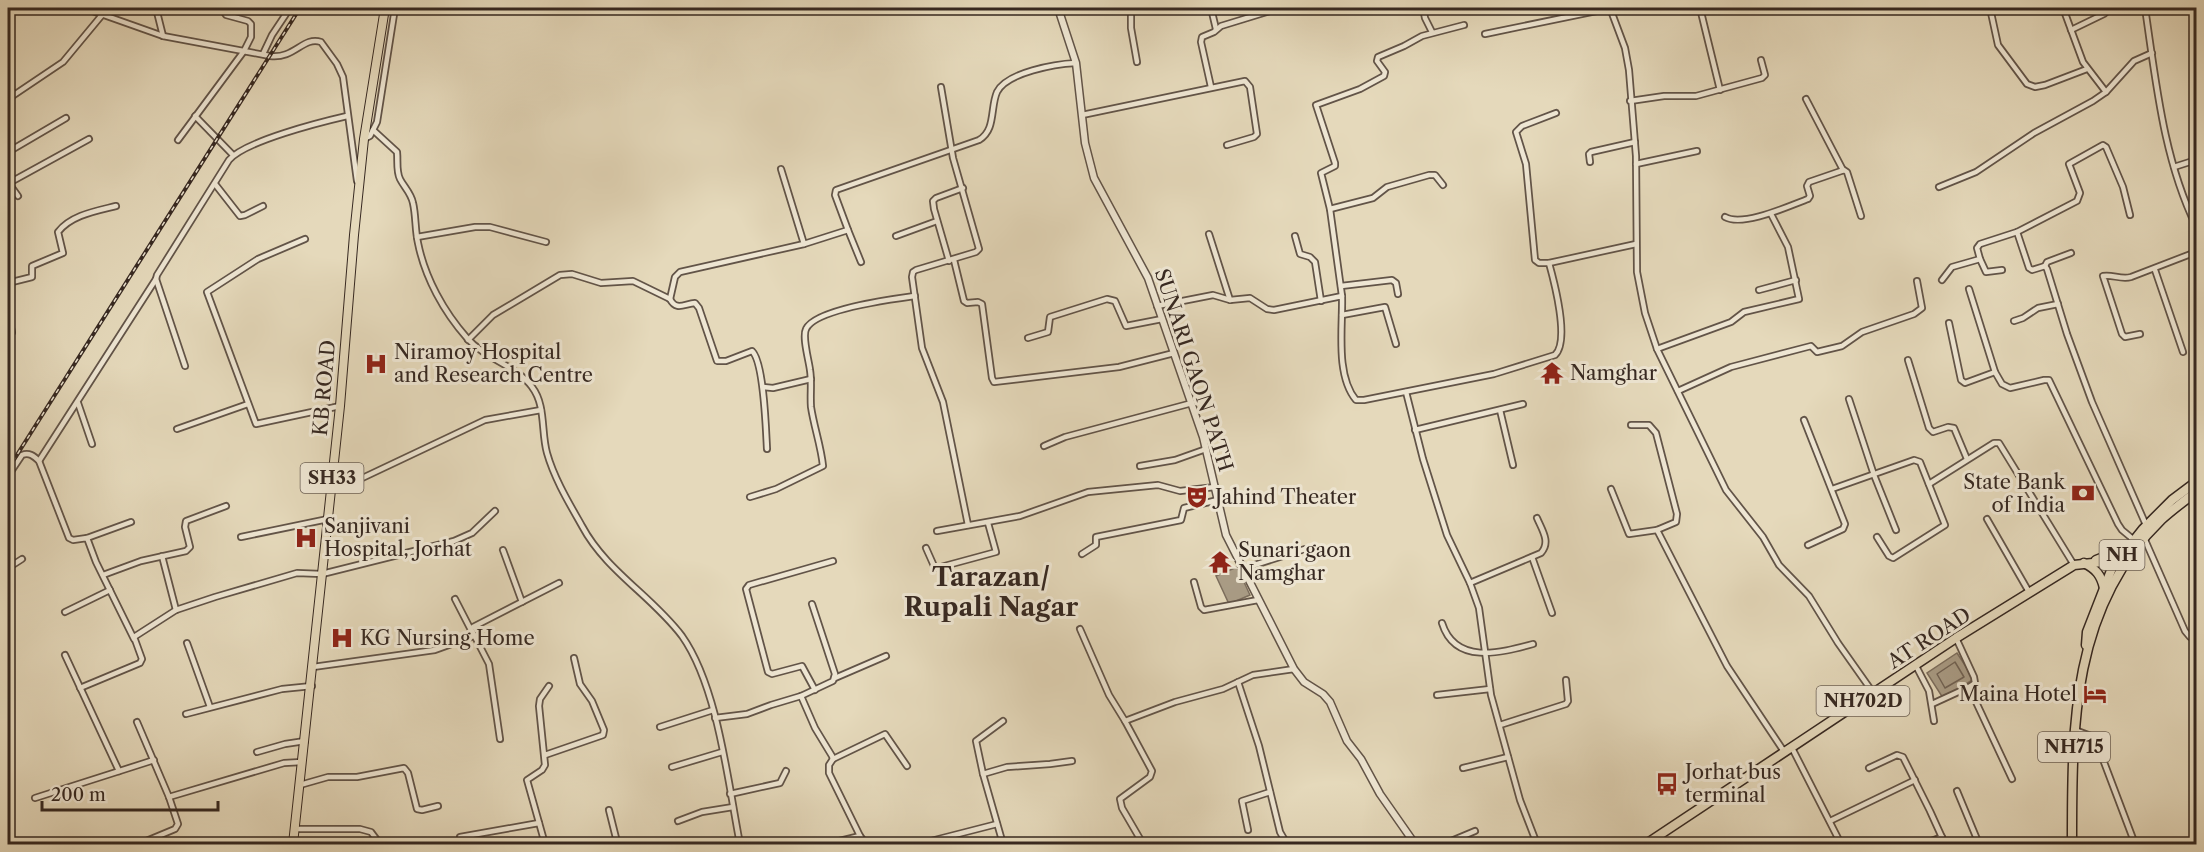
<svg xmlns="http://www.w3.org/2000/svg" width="2204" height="852" font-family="'Libre Caslon Text',serif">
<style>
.water{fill:#aa9d87;stroke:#7c6e5e;stroke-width:1.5}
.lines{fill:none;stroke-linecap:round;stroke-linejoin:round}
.shore{stroke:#706254;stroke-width:1.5}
.minor-casing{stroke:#625448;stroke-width:8}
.tertiary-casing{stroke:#625448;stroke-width:9}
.primary-casing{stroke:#362821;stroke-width:10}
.trunk-casing{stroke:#362821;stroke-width:11}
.minor{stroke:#eee6d3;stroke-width:4.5}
.tertiary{stroke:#eee6d3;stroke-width:6}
.primary{stroke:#e5d9bb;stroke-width:8}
.trunk{stroke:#e5d9bb;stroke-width:8}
.rail-casing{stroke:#362821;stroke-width:4}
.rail{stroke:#eee6d3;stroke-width:1.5;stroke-dasharray:4.5;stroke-linecap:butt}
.labels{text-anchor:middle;stroke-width:6;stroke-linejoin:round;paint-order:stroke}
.shield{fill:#eee6d3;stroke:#6d6156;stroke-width:1.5}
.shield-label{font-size:18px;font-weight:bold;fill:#362821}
.poi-label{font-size:20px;fill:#362821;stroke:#eee6d3;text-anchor:start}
.street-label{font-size:20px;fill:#362821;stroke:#eee6d3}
.district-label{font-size:26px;font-weight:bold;fill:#362821;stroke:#eee6d3}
</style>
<rect width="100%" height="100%" fill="#e5d9bb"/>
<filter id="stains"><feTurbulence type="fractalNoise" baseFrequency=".00333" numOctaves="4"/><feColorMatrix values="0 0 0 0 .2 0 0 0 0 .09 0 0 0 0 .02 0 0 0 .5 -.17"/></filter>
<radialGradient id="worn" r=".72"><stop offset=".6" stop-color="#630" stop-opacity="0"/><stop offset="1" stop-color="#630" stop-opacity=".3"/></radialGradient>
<!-- water -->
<g class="water">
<polygon points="1237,567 1250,595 1229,604 1216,576"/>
<polygon points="1957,653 1974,679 1943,698 1927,673"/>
</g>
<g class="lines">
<!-- shore -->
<polygon class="shore" points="1955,662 1964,677 1945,688 1937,674"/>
<!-- minor casing -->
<g class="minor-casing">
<g id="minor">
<path d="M84 8 163 36 270 56C295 59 303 36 321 42L337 64 343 77 357 181"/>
<polyline points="156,8 163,36"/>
<polyline points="1131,8 1131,28 1137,62"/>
<polyline points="1211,8 1216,29"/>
<polyline points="1423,8 1425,18 1432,32"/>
<polyline points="1610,8 1625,48 1629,70 1636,156 1637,272 1645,313 1657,349 1726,490 1763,537 1779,565 1809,596 1838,643 1874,694"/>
<polyline points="1700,8 1720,90"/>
<polyline points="1990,8 1998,45 2027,84 2035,87 2045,85 2087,69"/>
<polyline points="2063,8 2083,62 2106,92"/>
<path d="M2145 8C2156 81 2163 158 2196 226"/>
<polyline points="1059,12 1078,8"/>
<polyline points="2071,30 2104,14 2111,8"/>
<polyline points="1485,34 1611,8"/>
<polyline points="263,54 272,35 290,8"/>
<polyline points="941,87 953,158 979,249 976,252 916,270 913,272 912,277 922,348 943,402 968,525"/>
<polyline points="1211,87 1201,42 1202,37 1214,32 1221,26 1280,8"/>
<polyline points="8,99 63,62 102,15"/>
<polyline points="1806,99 1843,170"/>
<polyline points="1630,101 1664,96 1696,96 1762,78 1765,75 1761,60"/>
<polyline points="1556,113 1522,126 1516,132 1526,164 1535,260 1539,263 1549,263 1636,244"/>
<polyline points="1082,115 1245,81 1250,87 1257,134 1254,137 1227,145"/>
<polyline points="195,116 233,155"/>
<path d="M373 130 397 152C398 161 396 171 400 179 404 187 411 193 413 203 416 216 415 230 418 243 425 278 444 312 467 338 485 359 516 365 532 387 546 405 541 432 547 453 554 478 569 503 582 526 606 571 652 596 682 636 718 687 728 783 740 844"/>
<polyline points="364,139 370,136 377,122 395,8"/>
<polyline points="178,140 244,51 251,37 251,24 248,21 226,15 221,8"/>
<polyline points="8,152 66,118"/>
<polyline points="1590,162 1589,154 1591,152 1635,142"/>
<polyline points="1636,164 1697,151"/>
<polyline points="2174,167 2196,160"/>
<polyline points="781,169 804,244"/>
<polyline points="8,182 18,196"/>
<polyline points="9,183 89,139"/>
<polyline points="215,184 240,216 245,215 263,206"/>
<polyline points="1939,187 1976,172 2034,133 2093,101 2106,92 2134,61 2152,53"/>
<polyline points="1330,209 1373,198 1387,187 1429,175 1435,175 1443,185"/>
<polyline points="2130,215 2123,187 2106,147 2103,145 2069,164 2080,193 2077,201 2017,232 2029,268 2032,270 2045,266 2047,269 2067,334 2092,402 2146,525"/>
<path d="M1725 217C1743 227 1789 206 1808 199L1810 196 1807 186 1809 182 1844 170 1847 172 1861 216"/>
<polyline points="848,230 861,262"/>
<polyline points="1209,234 1230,300"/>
<polyline points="896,236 937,221"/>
<polyline points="1295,236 1300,254 1310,257 1315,262 1321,301"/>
<polyline points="417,237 475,227 490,227 546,242"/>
<polyline points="305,239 258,259 207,292 256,424 340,406"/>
<polyline points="1980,259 1986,272 2002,270"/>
<polyline points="954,260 964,301 967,303 978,302 982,304 992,378 994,382 1119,367 1174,353"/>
<polyline points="949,261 934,209 933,201 936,198 963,188"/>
<polyline points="2045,266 2047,262 2071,253"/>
<polyline points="2155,270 2183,352"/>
<polyline points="1942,280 1952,267 1980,259 1977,248 1980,244 2017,232"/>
<path d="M8 283 32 277V266L63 253 58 232C71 215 96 211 116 206"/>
<polyline points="1341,286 1392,280 1396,283 1398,294"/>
<polyline points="1969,289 1995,372"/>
<polyline points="1759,290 1796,280"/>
<polyline points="1342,296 1330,209 1321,173 1335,166 1335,163 1316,105 1360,89 1384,76 1385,72 1377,61 1378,57 1404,46 1422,36 1464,25"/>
<path d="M670 299 675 277 680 272 804 244 848 230 835 195 836 190 979 140C996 130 990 108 997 92 1007 72 1056 64 1076 63"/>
<path d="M1157 306 1213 295 1230 300 1250 298 1267 309 1274 310 1342 296C1343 326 1335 375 1356 400H1364L1494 374 1555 355C1570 341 1554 281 1549 263"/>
<polyline points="8,314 12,332"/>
<polyline points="1342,315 1385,307 1396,344"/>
<polyline points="2014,321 2023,318 2038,308 2058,304"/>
<polyline points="1949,323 1961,380 1965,383 1995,372 2002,384 2010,388 2044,380 2049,380 2118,524 2122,530 2134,540"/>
<path d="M2140 334 2125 337 2122 334 2103 276C2112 274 2121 280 2131 277L2196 252"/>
<polyline points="1028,338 1048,332 1050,317 1107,299 1115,301 1126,326 1162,319"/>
<path d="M468 340 493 315 560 275 572 274 601 283 633 281 670 299C676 311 684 304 695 303L699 308 717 361H726L752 351C764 362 766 431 767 449"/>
<polyline points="1657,349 1731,322 1744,312 1799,299 1788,247 1771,214"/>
<polyline points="1908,360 1929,428 1933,432 1948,427 1954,428 1967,459"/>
<path d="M185 366 156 279 157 275 229 160C245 141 321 122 347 116"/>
<polyline points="763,387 773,388 811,379"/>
<polyline points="1678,391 1731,367 1811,346 1817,352 1842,346 1862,332 1914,314 1922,308 1917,281"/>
<polyline points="1406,392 1423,459 1447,535 1470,583 1479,608 1491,695 1520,800 1537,844"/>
<polyline points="1849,399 1874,475 1896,530"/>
<polyline points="78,403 92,444"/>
<polyline points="1500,410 1513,465"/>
<polyline points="1804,420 1845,524 1843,529 1808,545"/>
<polyline points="177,429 248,404"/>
<polyline points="1415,430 1523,404"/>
<polyline points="1044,446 1065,437 1192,403"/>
<polyline points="39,461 156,279"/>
<polyline points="1140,466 1175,460 1206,449"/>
<path d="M8 476 22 455C29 452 34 456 39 461L69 538 73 540 87 538 96 562 134 639"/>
<polyline points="1929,484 1994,443 1999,443 2074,565"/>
<polyline points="331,487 356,481 485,420 541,410"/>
<polyline points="1611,489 1629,534 1657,530 1676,522 1677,514 1656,433 1649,425 1631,425"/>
<polyline points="1832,489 1914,460 1920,462 1945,525 1893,558 1889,556 1877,537"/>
<path d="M750 497 776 489 823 466C821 446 814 427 811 407 810 395 812 382 810 370 809 361 802 337 806 329 815 309 893 299 915 296"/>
<polyline points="1987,519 2029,592"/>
<polyline points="1657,530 1727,666 1785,753"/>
<polyline points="937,531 1020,516 1088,492 1158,485 1180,491 1215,487"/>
<polyline points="241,537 328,519"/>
<polyline points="87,538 131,522"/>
<polyline points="2145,540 2185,631 2190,637 2196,639"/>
<polyline points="926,548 934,566 937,568 996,552 988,523"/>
<polyline points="503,550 522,602"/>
<polyline points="1082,554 1096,545 1096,537 1181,520 1184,508 1218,500"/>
<polyline points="162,556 176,610"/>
<polyline points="1532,557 1552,613"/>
<polyline points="8,568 22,559"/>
<polyline points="1242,569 1305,549"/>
<polyline points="103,575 141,561 186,551 190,547 185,527 186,521 226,506"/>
<polyline points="1194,582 1201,607 1204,610 1258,600"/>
<path d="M1470 583 1541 553C1551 542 1542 530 1537 518"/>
<polyline points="455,599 472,632"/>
<polyline points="65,612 110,590"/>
<path d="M1442 623C1455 665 1500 653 1533 644"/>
<polyline points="1080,629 1109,695 1125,721"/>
<polyline points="1956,638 1974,677 1975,683 1969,687 2012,779"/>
<polyline points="187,643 210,707"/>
<polyline points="65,655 119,771"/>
<polyline points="1916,666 1929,691 1934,721"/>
<polyline points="313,667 435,650 474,636"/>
<polyline points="835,678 886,656"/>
<polyline points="1238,682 1259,746 1280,832 1287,844"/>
<polyline points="80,688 140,663 142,659 134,637 176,610 215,597 297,573 322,574 454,541 472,533 495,511"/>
<polyline points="815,690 802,666 772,674 768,672 746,589 749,585 833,561"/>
<polyline points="1437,695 1490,689"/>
<polyline points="801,696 815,728 832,756 833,759 829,765 829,773 860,836"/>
<polyline points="1932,704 1969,687"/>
<polyline points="186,714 282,689 312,686"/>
<polyline points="715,718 747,714 771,705 801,696 833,681 835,674 812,604"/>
<polyline points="137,722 169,797 178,824 175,829 139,844"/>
<polyline points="1500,725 1566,704 1568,701 1566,680"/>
<polyline points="660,727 713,710"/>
<polyline points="2075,730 2091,736 2096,741 2135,844"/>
<polyline points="500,739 489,664 471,629 473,627 559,583"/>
<polyline points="1792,748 1841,844"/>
<polyline points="257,752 285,744 305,741"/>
<polyline points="545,755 603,735 604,730 592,701 580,684 574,658"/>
<polyline points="833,759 885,734 907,766"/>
<polyline points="672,767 722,752"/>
<polyline points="1463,768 1508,757"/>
<polyline points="1869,768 1897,755 1903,757 1930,811 1945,844"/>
<polyline points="983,774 1007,767 1050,764 1072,761"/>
<polyline points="300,785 328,777 357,777 404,768 408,773 417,809 422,810 438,806"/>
<polyline points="1957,791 1979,844"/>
<polyline points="730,794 780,783 786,771"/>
<polyline points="169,797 284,763 302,762"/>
<polyline points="35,798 154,760"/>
<polyline points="609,810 616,838 616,844"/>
<polyline points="678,821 702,812 733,807"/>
<polyline points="1830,821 1915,780"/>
<polyline points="295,829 360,829 371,832 380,844"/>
<polyline points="1248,830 1242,801 1270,792"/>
<polyline points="460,837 539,823"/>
<polyline points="545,844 527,780 542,770 545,765 539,706 540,699 549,686"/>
<polyline points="827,844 860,836 866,844"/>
<polyline points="919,844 997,824"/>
<polyline points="1003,844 983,774 976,741 1003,721"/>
<polyline points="1143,844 1122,808 1120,799 1150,777 1152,771 1125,721 1175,702 1223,689 1253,675 1294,669"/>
<polyline points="1189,844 1191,844"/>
<polyline points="1444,844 1475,831"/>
<polyline points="1923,844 1942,837"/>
</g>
</g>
<!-- tertiary casing -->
<g class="tertiary-casing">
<polyline id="tertiary" points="1058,8 1076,63 1085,143 1094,178 1148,278 1203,437 1226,535 1294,669 1304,682 1323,694 1330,702 1347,741 1361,759 1380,794 1415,844"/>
</g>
<!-- primary casing -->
<g class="primary-casing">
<polyline id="primary" points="293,844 340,406 354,235 364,139 385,8"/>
</g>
<!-- trunk casing -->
<g class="trunk-casing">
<g id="trunk">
<polyline points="2096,560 2126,548"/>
<path d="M2084 563C2096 569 2101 575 2104 588"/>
<polyline points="2086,645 2087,632 2112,568 2143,529 2172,500 2196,482"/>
<polyline points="1646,844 1956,638 2074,565 2102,562 2115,564 2121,569"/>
<path d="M2072 844C2072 728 2071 607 2161 520 2172 510 2184 501 2196 492"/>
</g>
</g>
<!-- minor -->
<use href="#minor" class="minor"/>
<!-- tertiary -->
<use href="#tertiary" class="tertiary"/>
<!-- primary -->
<use href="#primary" class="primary"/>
<!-- trunk -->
<use href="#trunk" class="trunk"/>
<!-- rail casing -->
<g class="rail-casing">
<polyline id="rail" points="8,469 300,8"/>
</g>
<!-- rail -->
<use href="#rail" class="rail"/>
</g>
<!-- icons -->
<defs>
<g id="hospital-bare" transform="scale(1.8)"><path d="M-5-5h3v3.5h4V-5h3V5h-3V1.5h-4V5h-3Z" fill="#8f2418" stroke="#eee6d3" stroke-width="2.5" paint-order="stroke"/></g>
<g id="temple-bare" transform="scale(1.8)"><path d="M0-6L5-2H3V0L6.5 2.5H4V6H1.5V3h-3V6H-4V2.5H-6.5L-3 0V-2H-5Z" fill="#8f2418" stroke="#eee6d3" stroke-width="2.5" paint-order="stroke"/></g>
<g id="bank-bare" transform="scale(1.8)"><path d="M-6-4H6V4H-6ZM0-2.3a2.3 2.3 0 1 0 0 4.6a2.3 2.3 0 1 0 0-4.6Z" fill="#8f2418" stroke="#eee6d3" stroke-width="2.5" paint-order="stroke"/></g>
<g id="theatre-bare" transform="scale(1.8)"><path d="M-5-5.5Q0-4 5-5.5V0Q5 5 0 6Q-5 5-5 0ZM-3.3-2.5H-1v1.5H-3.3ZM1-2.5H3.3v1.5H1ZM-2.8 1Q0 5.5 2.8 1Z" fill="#8f2418" stroke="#eee6d3" stroke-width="2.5" paint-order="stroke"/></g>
<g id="hotel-bare" transform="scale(1.8)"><path d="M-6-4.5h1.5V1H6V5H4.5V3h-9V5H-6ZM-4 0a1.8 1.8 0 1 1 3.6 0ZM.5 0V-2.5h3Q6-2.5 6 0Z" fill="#8f2418" stroke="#eee6d3" stroke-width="2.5" paint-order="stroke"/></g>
<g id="bus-bare" transform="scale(1.8)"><path d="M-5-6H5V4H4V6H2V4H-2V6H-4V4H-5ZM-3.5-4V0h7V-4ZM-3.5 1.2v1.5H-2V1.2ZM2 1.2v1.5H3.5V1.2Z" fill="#8f2418" stroke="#eee6d3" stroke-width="2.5" paint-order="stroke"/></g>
</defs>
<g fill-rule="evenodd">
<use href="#hospital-bare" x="376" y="364"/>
<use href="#temple-bare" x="1552" y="373"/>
<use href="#bank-bare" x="2083" y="493"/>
<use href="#theatre-bare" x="1197" y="497"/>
<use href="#hospital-bare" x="306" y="538"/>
<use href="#temple-bare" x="1220" y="562"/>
<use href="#hospital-bare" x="342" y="638"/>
<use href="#hotel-bare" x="2095" y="694"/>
<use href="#bus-bare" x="1667" y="784"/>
</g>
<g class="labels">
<!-- shield labels -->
<g class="shield">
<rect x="300.5" y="463" width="63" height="30" rx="4.5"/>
<rect x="2099.5" y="540" width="45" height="30" rx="4.5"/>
<rect x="1816.5" y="686" width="93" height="30" rx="4.5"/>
<rect x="2038" y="732" width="72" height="30" rx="4.5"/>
</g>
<g class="shield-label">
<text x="332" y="484">SH33</text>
<text x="2122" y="561">NH</text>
<text x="1863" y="707">NH702D</text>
<text x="2074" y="753">NH715</text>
</g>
<!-- poi labels -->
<g class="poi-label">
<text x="394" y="359">Niramoy Hospital<tspan x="394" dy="23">and Research Centre</tspan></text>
<text x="1570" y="380">Namghar</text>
<text x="2065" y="489" text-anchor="end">State Bank<tspan x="2065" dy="23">of India</tspan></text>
<text x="1215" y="504">Jahind Theater</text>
<text x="324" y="533">Sanjivani<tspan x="324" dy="23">Hospital, Jorhat</tspan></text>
<text x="1238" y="557">Sunari gaon<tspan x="1238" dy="23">Namghar</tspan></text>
<text x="360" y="645">KG Nursing Home</text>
<text x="2077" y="701" text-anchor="end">Maina Hotel</text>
<text x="1685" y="779">Jorhat bus<tspan x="1685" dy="23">terminal</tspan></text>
</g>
<!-- street labels -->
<g class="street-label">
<text transform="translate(1194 370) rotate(72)" y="7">SUNARI GAON PATH</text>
<text transform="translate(324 388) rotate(-85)" y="7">KB ROAD</text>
<text transform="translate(1929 638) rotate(-33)" y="7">AT ROAD</text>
</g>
<!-- district labels -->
<g class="district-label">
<text x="991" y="586">Tarazan/<tspan x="991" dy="30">Rupali Nagar</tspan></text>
</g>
</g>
<!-- margin -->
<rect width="2204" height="852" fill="none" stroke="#e5d9bb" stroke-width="30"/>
<rect x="9" y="9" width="2186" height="834" fill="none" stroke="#362821" stroke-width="3"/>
<rect x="15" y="15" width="2174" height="822" fill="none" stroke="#362821" stroke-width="1.5"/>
<!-- scale -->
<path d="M42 801v9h176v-9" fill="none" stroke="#362821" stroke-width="3"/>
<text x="51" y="801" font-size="18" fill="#362821" stroke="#eee6d3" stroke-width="4.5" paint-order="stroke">200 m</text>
<rect width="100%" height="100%" filter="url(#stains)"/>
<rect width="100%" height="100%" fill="url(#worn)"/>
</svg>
